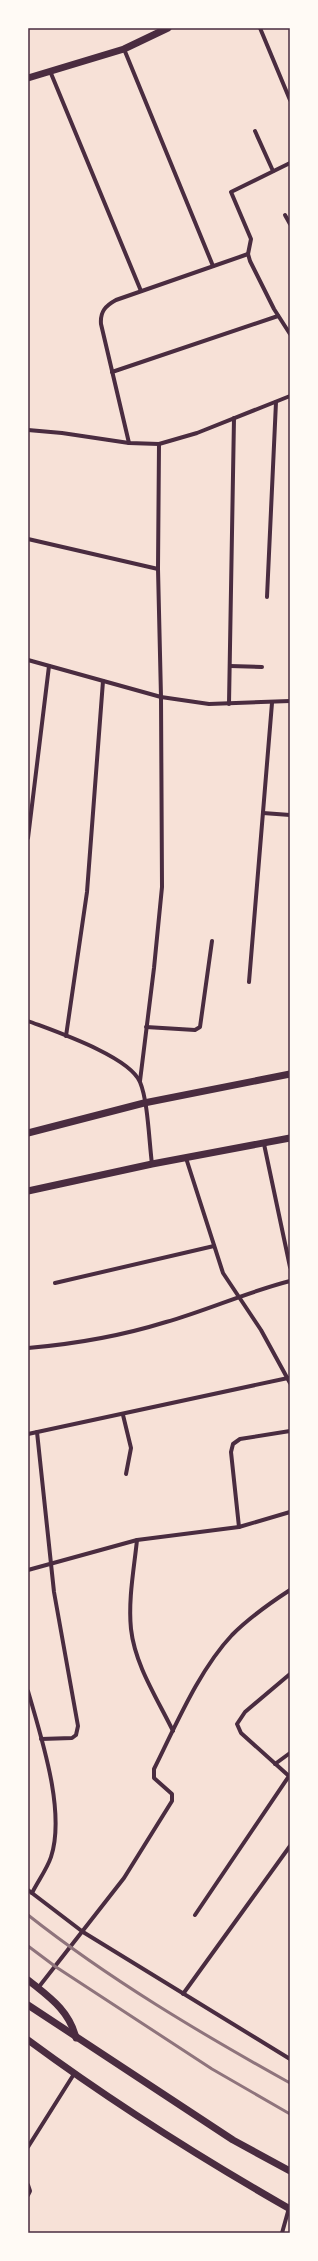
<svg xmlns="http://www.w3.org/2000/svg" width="318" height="2261" font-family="'Public Sans',sans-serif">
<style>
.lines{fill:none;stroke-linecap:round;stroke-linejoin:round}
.minor{stroke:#4a2c40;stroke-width:4}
.tertiary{stroke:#4a2c40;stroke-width:7}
.rail{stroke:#8f747c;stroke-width:3}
.neatline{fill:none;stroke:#4a2c40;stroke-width:1.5}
</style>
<rect width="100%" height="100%" fill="#f7e1d7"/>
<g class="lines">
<!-- minor -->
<g class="minor">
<polyline points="260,28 290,100"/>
<polyline points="124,49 213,266"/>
<polyline points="50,71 141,291"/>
<polyline points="255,131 273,171"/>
<polyline points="290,163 231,192 251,239 248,254 250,261 274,309 290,334"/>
<polyline points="285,215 290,224"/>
<polyline points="112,372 278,316"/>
<polyline points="28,430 62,433 129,443 159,444 197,433 290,396"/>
<path d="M129 443 101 324C100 312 105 306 116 300L248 254"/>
<polyline points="28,539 158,569"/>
<polyline points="267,597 276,402"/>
<polyline points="28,660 161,697 209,704 290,701"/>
<polyline points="230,666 262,667"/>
<polyline points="229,704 234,418"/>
<polyline points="263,813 290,815"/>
<polyline points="28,838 49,666"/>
<polyline points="249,982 272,703"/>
<path d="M28 1021C54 1031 129 1056 140 1082 148 1101 149 1141 152 1164"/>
<polyline points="146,1027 195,1030 200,1027 212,941"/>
<polyline points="66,1036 87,892 103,681"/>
<polyline points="140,1081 154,968 162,887 161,697 158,569 159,444"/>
<polyline points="264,1144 290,1267"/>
<polyline points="186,1158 223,1273 261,1330 290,1383"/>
<polyline points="55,1283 214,1246"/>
<path d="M28 1348C75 1344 121 1336 166 1322 208 1310 247 1292 290 1281"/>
<polyline points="123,1415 131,1448 126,1474"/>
<polyline points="37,1432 54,1592 78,1726 76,1735 72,1738 41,1739"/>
<polyline points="28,1434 288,1378"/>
<polyline points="239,1527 231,1452 233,1444 240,1439 290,1431"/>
<path d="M137 1540C134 1569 128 1600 131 1629 135 1665 157 1698 173 1731"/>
<polyline points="28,1570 137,1540 239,1527 290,1512"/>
<path d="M28 1691C41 1737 66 1811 51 1857 47 1869 38 1881 32 1893"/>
<polyline points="275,1764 290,1753"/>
<polyline points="290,1777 241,1733 237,1724 245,1712 290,1674"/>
<polyline points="28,1890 83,1932 290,2059"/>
<polyline points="195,1915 289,1776"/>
<path d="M38 1988 124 1878 172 1801V1794L154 1778V1769C176 1725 199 1670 232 1635 250 1617 270 1603 290 1590"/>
<polyline points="183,1994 290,1846"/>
<polyline points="28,2147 74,2074"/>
<polyline points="28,2185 30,2191 28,2195"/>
<polyline points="282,2233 289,2208"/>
</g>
<!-- tertiary -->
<g class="tertiary">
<polyline points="28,78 124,49 168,28"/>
<polyline points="28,1133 144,1103 290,1074"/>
<polyline points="28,1191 152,1164 290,1138"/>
<path d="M28 1980C49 1997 69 2010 76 2038"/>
<polyline points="28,2005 233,2140 290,2171"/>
<path d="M28 2040C112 2102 199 2157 290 2209"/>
</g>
<!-- rail -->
<g class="rail">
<path d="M28 1915C109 1979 200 2033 290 2083"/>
<polyline points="28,1946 56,1967 212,2069 290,2114"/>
</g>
</g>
<!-- border -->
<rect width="318" height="2261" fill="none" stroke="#fffaf5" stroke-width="58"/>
<rect x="29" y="29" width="260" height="2203" class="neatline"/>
</svg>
